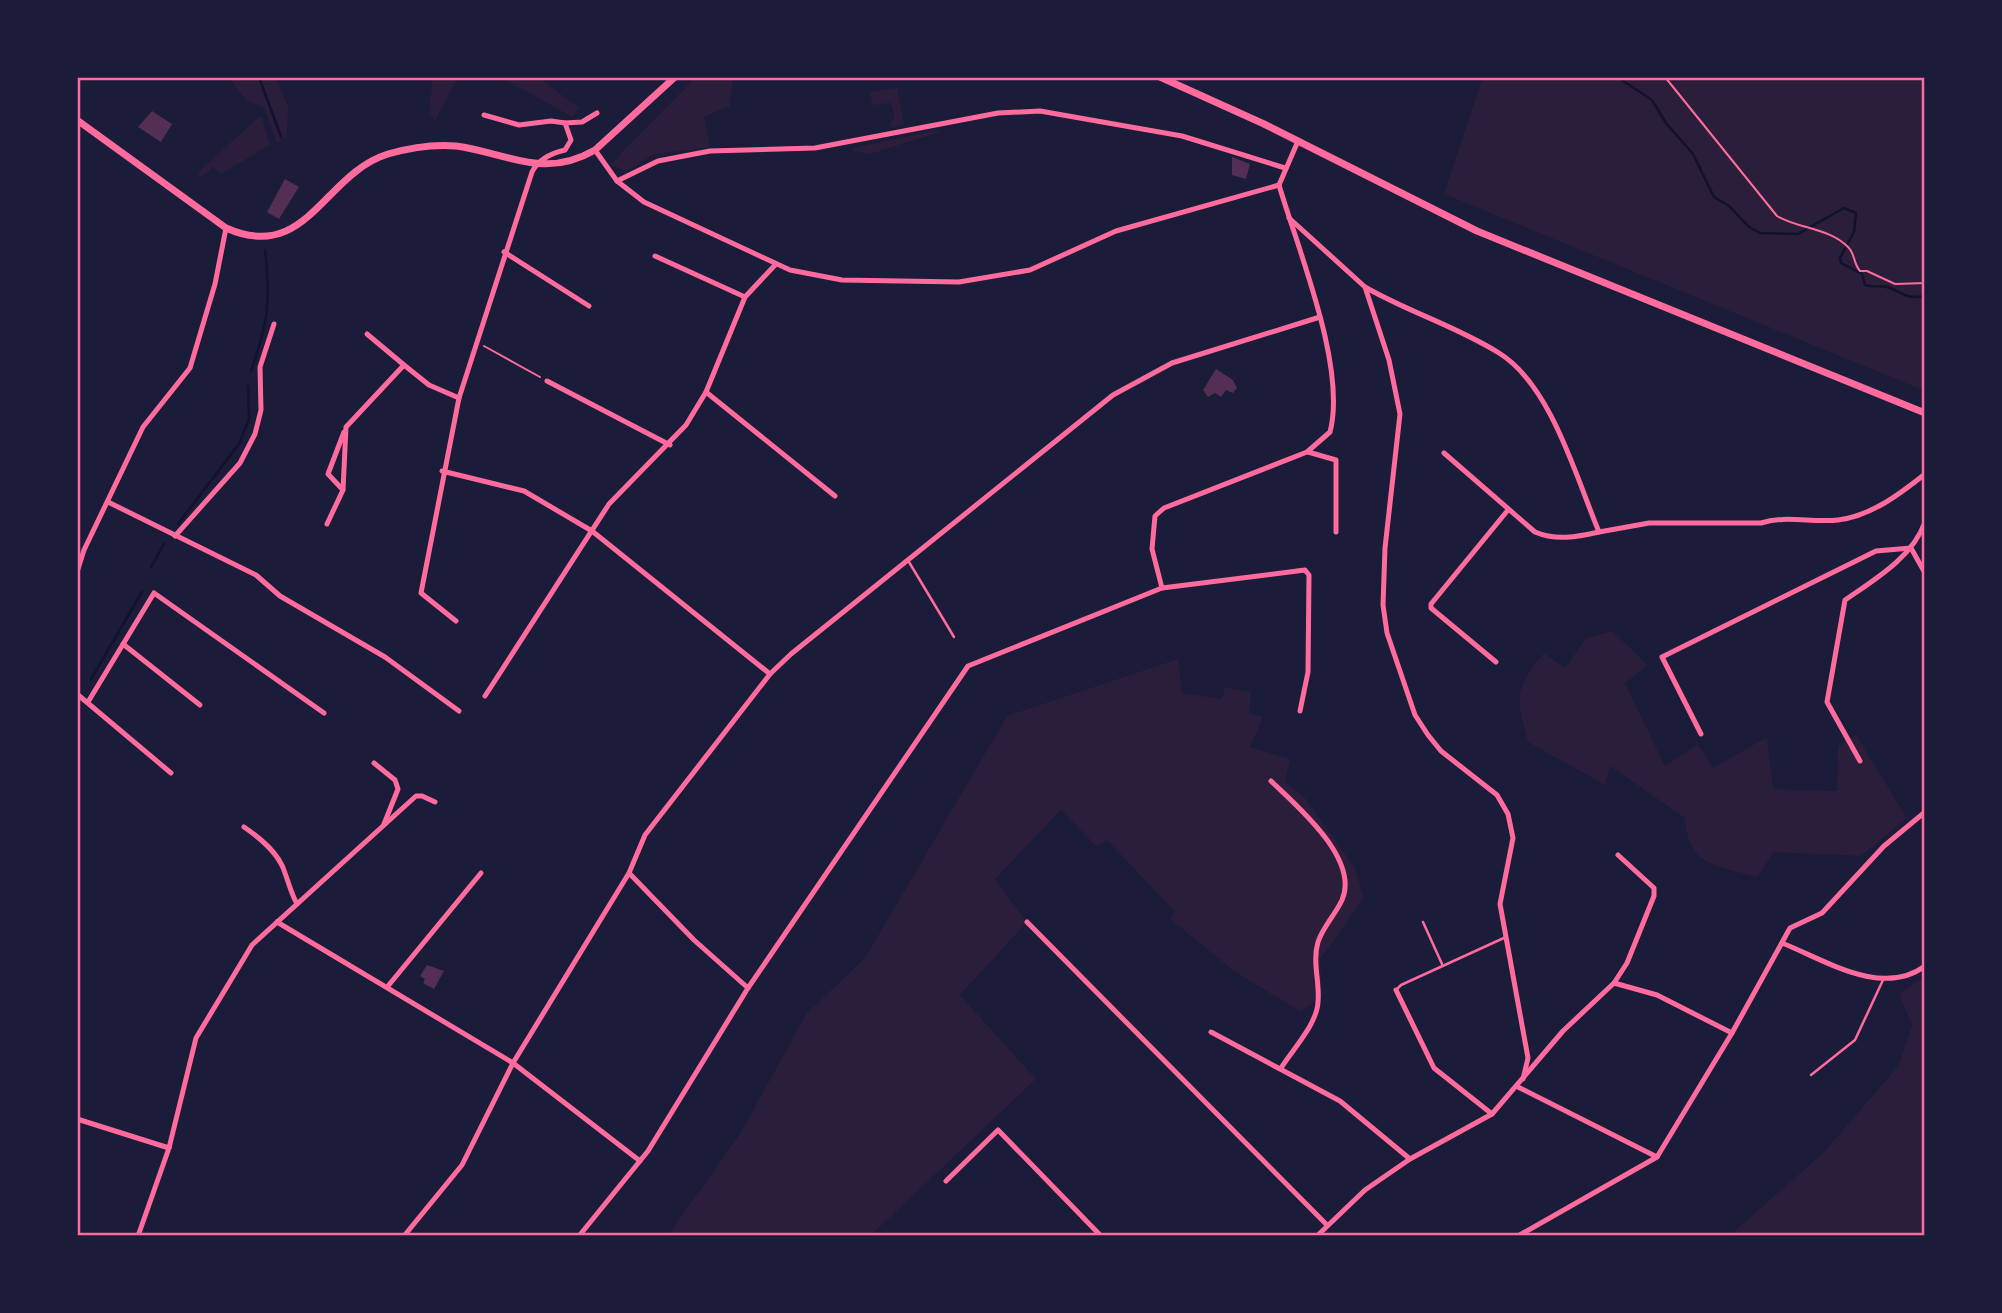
<svg xmlns="http://www.w3.org/2000/svg" width="2002" height="1313" font-family="Barlow,sans-serif">
<style>
.green{fill:#2a1e3b}
.lines{fill:none;stroke-linecap:round;stroke-linejoin:round}
.stream{stroke:#12122b;stroke-width:2.5}
.building{fill:#542f53}
.path{stroke:#ff6b9d;stroke-width:2}
.service{stroke:#ff6b9d;stroke-width:2.5}
.minor{stroke:#ff6b9d;stroke-width:5}
.secondary{stroke:#ff6b9d;stroke-width:7}
.neatline{fill:none;stroke:#ff6b9d;stroke-width:2.5}
</style>
<rect width="100%" height="100%" fill="#1b1b3a"/>
<!-- green -->
<g class="green">
<polygon points="228,77 275,77 288,106 287,135 277,143 264,108 247,101"/>
<polygon points="433,77 458,77 435,121 429,111"/>
<polygon points="500,77 538,77 579,108 572,117"/>
<polygon points="696,77 733,77 730,106 704,117 710,147 654,154 627,171 612,165 621,153"/>
<polygon points="1483,77 1925,77 1925,391 1444,194"/>
<polygon points="897,88 904,125 891,128 890,122 895,119 891,103 872,105 870,92"/>
<polygon points="261,115 270,145 221,174 213,167 201,177 197,173"/>
<polygon points="938,130 940,132 870,154 853,151 852,148"/>
<path d="M1612 631 1648 665 1625 683 1665 766 1698 744 1713 768 1767 737 1773 789 1837 791 1838 746 1856 735 1907 818 1861 856 1774 852 1757 877C1718 866 1687 866 1685 818L1610 766 1605 785 1528 742C1516 696 1513 691 1544 653L1565 668 1586 638Z"/>
<polygon points="1178,659 1182,693 1222,699 1225,687 1251,692 1249,713 1263,717 1250,747 1290,759 1285,782 1305,798 1355,868 1364,898 1320,960 1322,996 1301,1012 1234,971 1170,919 1175,912 1107,840 1097,847 1061,810 995,879 1027,922 960,995 1036,1079 870,1236 667,1236 740,1134 806,1014 865,958 1007,716"/>
<polygon points="1925,976 1925,1236 1729,1236 1824,1152 1899,1065 1912,1025 1899,994"/>
</g>
<g class="lines">
<!-- stream -->
<g class="stream">
<polyline points="259,77 281,137"/>
<path d="M1617 77 1652 100 1666 123 1693 154 1714 197 1729 206 1749 227 1760 233 1798 234 1844 208 1856 213 1854 232 1840 258 1841 263 1862 274 1865 285C1873 288 1880 285 1887 287 1904 292 1905 300 1925 296"/>
<path d="M251 371C268 323 271 301 265 250"/>
<polyline points="178,524 239,444 249,419 248,386"/>
<polyline points="151,567 164,544"/>
<polyline points="91,679 142,592"/>
</g>
</g>
<!-- building -->
<g class="building">
<polygon points="152,111 172,124 161,142 138,127"/>
<polygon points="1232,157 1250,164 1246,179 1232,175"/>
<polygon points="285,179 299,187 279,219 267,212"/>
<polygon points="1216,369 1233,380 1237,388 1233,393 1226,390 1221,397 1215,393 1208,397 1203,390"/>
<polygon points="427,965 444,971 434,989 423,983 425,979 420,976"/>
</g>
<g class="lines">
<!-- path -->
<g class="path">
<path d="M1665 77 1777 216C1799 229 1830 228 1848 247 1855 253 1853 263 1860 271H1867L1895 284 1925 283"/>
<polyline points="484,346 540,377"/>
</g>
<!-- service -->
<g class="service">
<polyline points="909,562 954,637"/>
<polyline points="1423,922 1442,964"/>
<polyline points="1396,990 1401,985 1506,937"/>
<polyline points="1811,1075 1855,1040 1883,980"/>
</g>
<!-- minor -->
<g class="minor">
<polyline points="565,123 582,122 597,113"/>
<polyline points="595,150 617,181 644,202 790,270 842,280 959,282 1030,270 1116,231 1279,185"/>
<polyline points="617,181 658,161 710,151 815,148 998,113 1040,111 1182,136 1285,168"/>
<polyline points="1279,185 1298,141"/>
<polyline points="1289,218 1365,287 1389,360 1400,414 1385,548 1383,605 1387,633 1415,715 1428,735 1441,751 1497,795 1508,814 1513,838 1500,904 1528,1058 1523,1079"/>
<polyline points="504,252 589,306"/>
<polyline points="655,256 745,297"/>
<path d="M1365 287C1408 312 1456 326 1499 353 1551 385 1576 477 1599 532 1577 537 1556 541 1535 532L1444 453"/>
<polyline points="367,334 404,365"/>
<polyline points="547,381 670,445"/>
<polyline points="706,392 835,496"/>
<polyline points="1308,452 1336,460 1336,532"/>
<polyline points="442,471 524,491 592,531 770,674"/>
<polyline points="343,490 328,474 344,432"/>
<polyline points="108,502 256,575 280,596 385,657 459,711"/>
<polyline points="327,524 343,490 346,427 404,365 429,385 459,398"/>
<path d="M1599 532 1649 523H1761C1786 515 1812 523 1838 520 1871 516 1900 494 1925 474"/>
<polyline points="175,536 240,463 255,434 261,410 260,367 274,324"/>
<polyline points="77,572 84,550 143,427 190,368 215,284 226,228"/>
<path d="M1162 588 1152 549 1155 516 1164 508 1307 452 1330 432C1347 367 1298 250 1279 185"/>
<path d="M456 621 421 593 459 398 532 172C538 160 552 153 565 150L571 140 565 123 551 121 519 125 484 115"/>
<polyline points="123,644 200,705"/>
<polyline points="1496,662 1431,608 1431,604 1508,510"/>
<polyline points="77,694 171,773"/>
<polyline points="485,696 609,504 686,425 706,392 745,297 776,264"/>
<polyline points="88,702 154,593 324,713"/>
<polyline points="1701,734 1662,657 1876,551 1911,548 1925,573"/>
<path d="M1860 761 1827 702 1845 600C1874 580 1913 557 1925 522"/>
<polyline points="374,763 395,780 398,789 384,824"/>
<path d="M1271 781C1297 806 1360 859 1342 900 1335 915 1323 927 1318 942 1312 962 1320 982 1318 1002 1317 1024 1293 1049 1281 1068"/>
<path d="M244 827C260 838 279 853 285 873 289 884 291 893 297 904"/>
<polyline points="629,873 694,940 748,988"/>
<polyline points="277,922 513,1063 640,1161"/>
<polyline points="1027,922 1326,1224"/>
<path d="M1782 943C1825 960 1882 998 1925 966"/>
<polyline points="1614,983 1657,995 1732,1033"/>
<polyline points="388,986 481,873"/>
<polyline points="1396,990 1434,1068 1492,1114"/>
<polyline points="1211,1032 1340,1101 1410,1159"/>
<polyline points="1518,1087 1657,1157"/>
<polyline points="77,1119 169,1148"/>
<polyline points="946,1181 998,1130 1101,1236"/>
<polyline points="138,1236 169,1148 196,1038 252,945 416,796 422,796 435,802"/>
<polyline points="404,1236 462,1165 513,1063 629,873 645,835 770,674 791,654 1113,395 1172,363 1320,317"/>
<polyline points="579,1236 648,1151 748,988 968,666 1162,588 1305,570 1309,575 1308,672 1300,711"/>
<polyline points="1317,1236 1365,1190 1410,1159 1492,1114 1563,1031 1614,983 1627,963 1654,896 1654,888 1618,855"/>
<polyline points="1518,1236 1657,1157 1732,1033 1790,928 1822,913 1884,846 1925,812"/>
</g>
<!-- secondary -->
<g class="secondary">
<polyline points="1160,77 1264,124 1477,231 1925,413"/>
<path d="M77 120 226 228C307 264 323 174 388 154 409 148 433 144 456 146 508 153 543 180 595 150L675 77"/>
</g>
</g>
<!-- border -->
<rect width="2002" height="1313" fill="none" stroke="#1b1b3a" stroke-width="158"/>
<rect x="79" y="79" width="1844" height="1155" class="neatline"/>
</svg>
